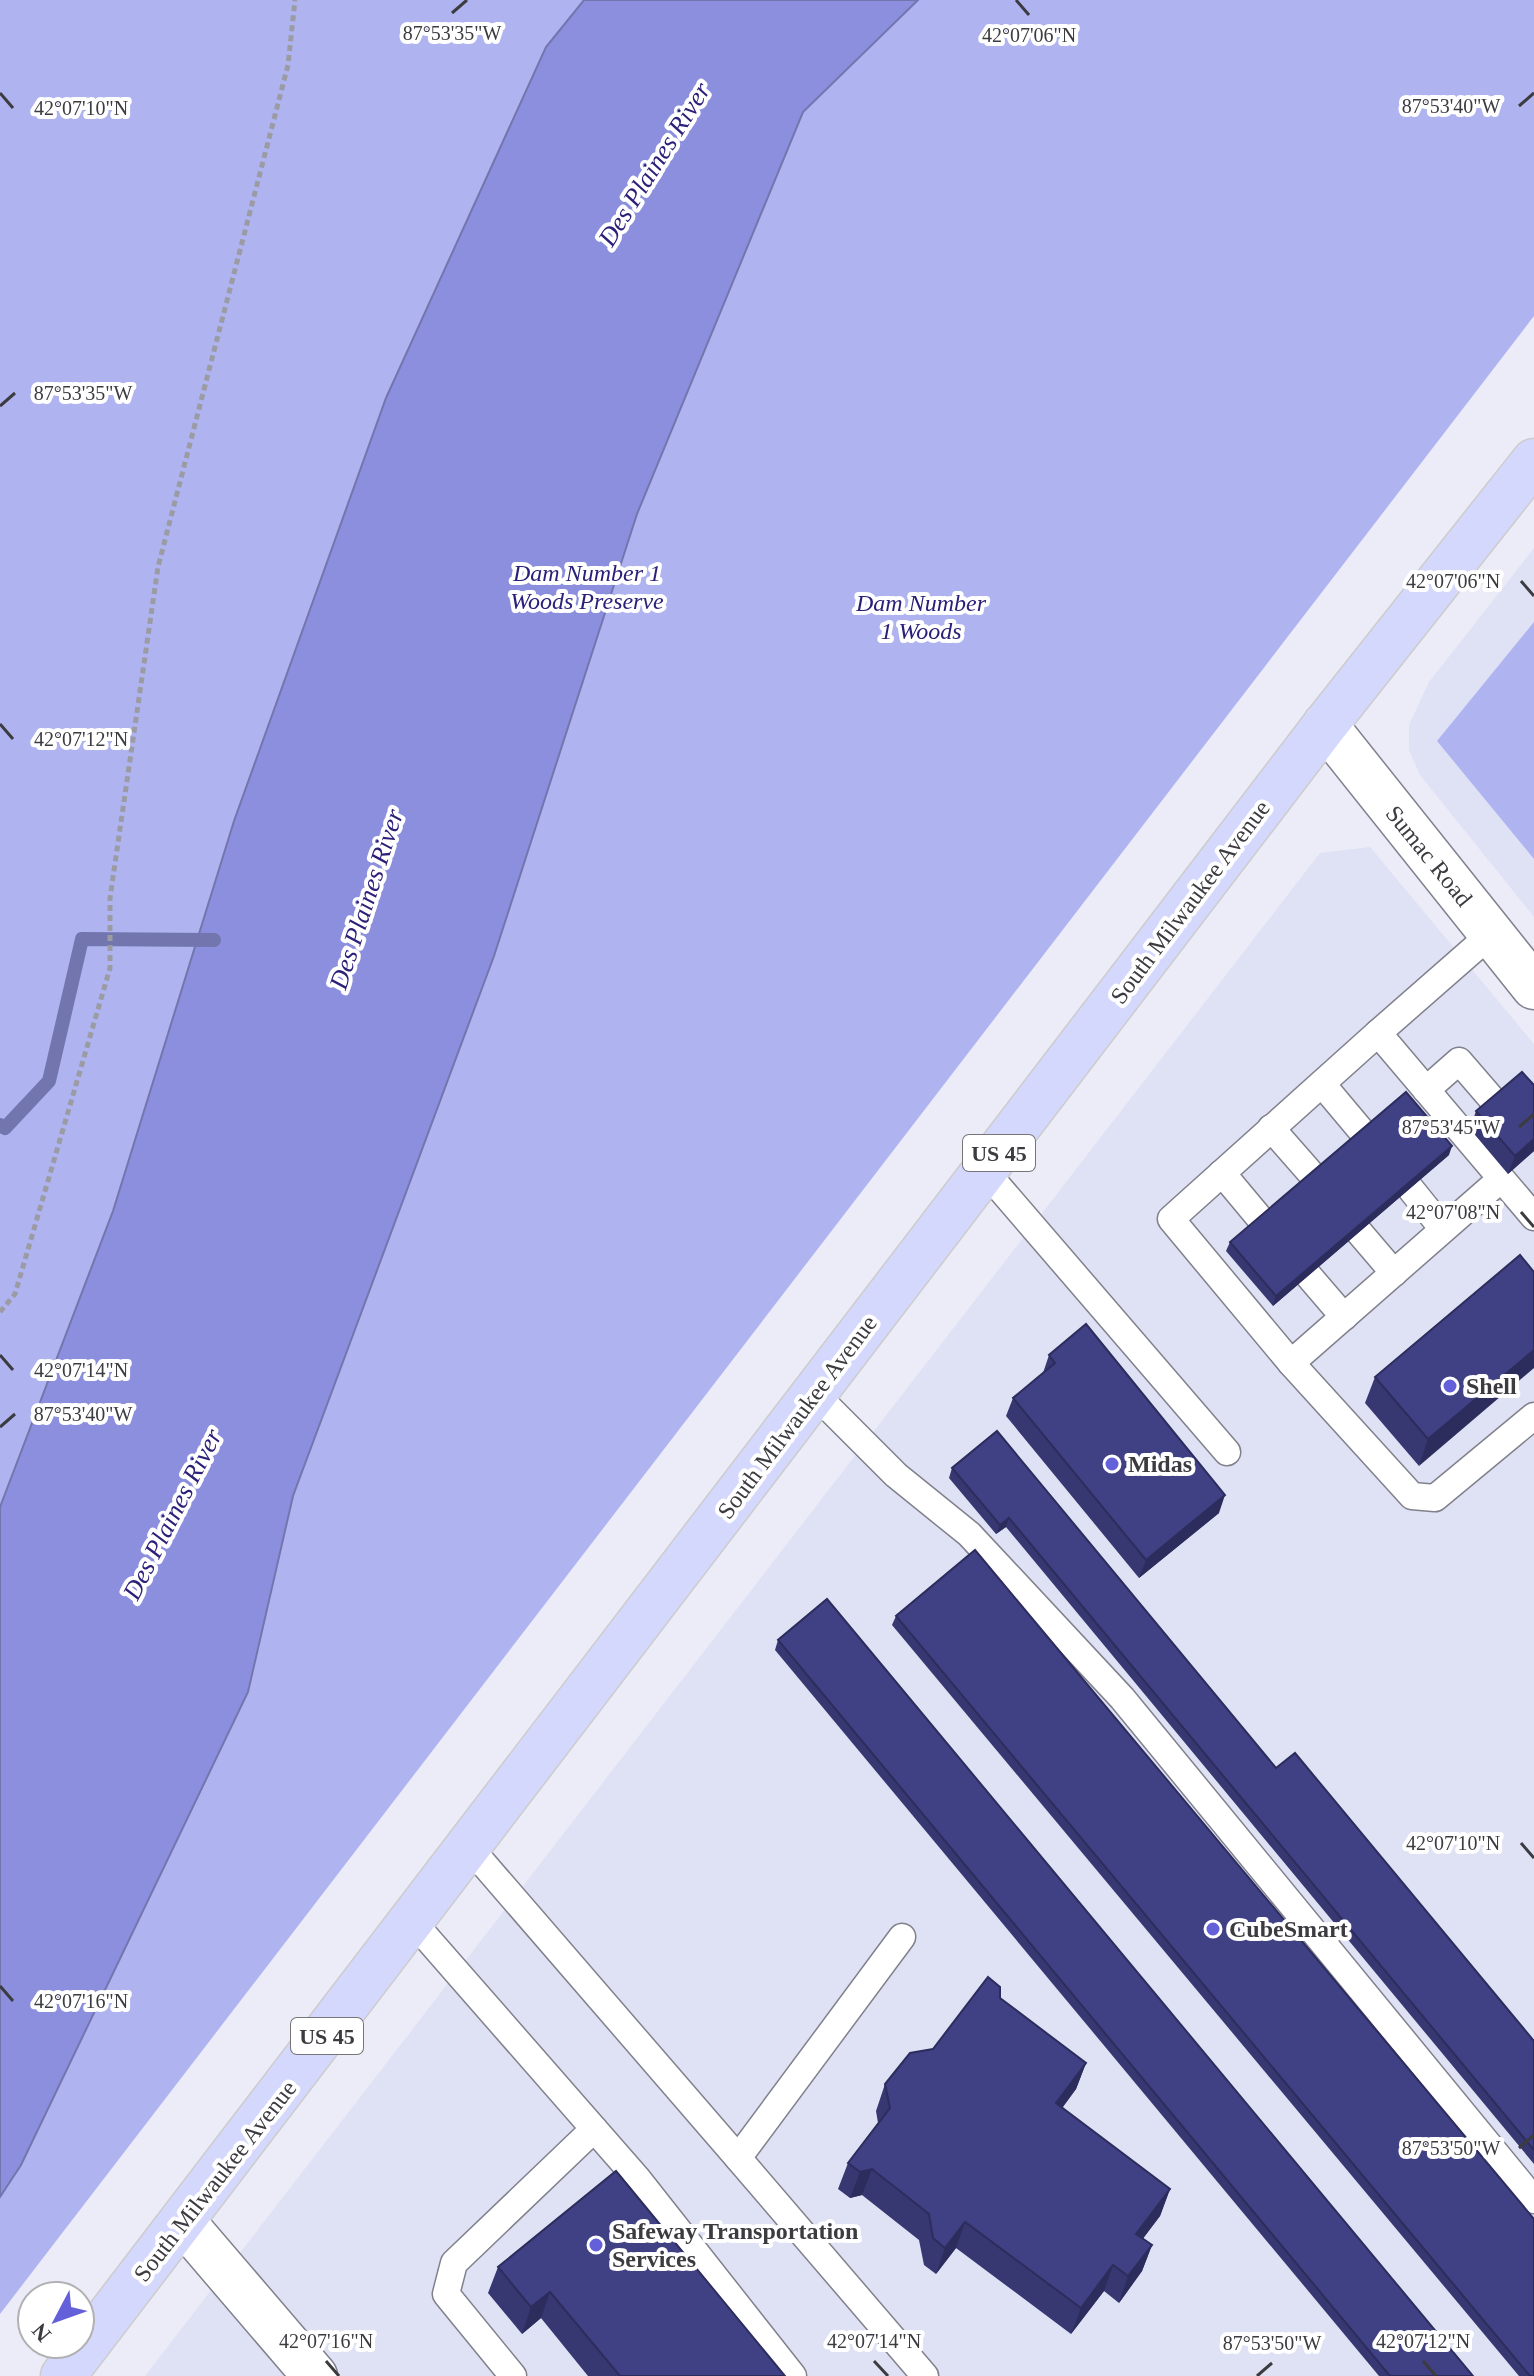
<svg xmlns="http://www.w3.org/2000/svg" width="1534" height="2376" font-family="Georgia,serif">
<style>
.built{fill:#dfe1f4}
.green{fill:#afb4f0}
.water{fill:#8b8fdd;stroke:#7376ae;stroke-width:2}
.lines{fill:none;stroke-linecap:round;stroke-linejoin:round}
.stream{stroke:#7376ae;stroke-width:14}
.lane-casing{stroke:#80818c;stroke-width:29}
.street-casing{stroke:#80818c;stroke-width:47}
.primary-casing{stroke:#cccccd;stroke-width:47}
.path{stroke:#9b9ba4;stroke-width:5;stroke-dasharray:6 4;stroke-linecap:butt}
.lane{stroke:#fff;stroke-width:26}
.street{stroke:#fff;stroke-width:44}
.primary{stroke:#d5d8fd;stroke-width:44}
.wall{fill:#373772}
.shaded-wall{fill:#2d2d5d}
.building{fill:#404085;stroke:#2d2d5d;stroke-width:2}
.ticks{fill:none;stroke:#3b3b40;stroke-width:3}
.poi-dot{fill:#6460d9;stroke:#fff;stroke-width:3}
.labels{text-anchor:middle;stroke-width:8;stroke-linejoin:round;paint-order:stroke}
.shield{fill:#fff;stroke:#767679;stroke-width:2}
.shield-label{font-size:22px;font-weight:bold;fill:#3b3b40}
.park-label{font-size:24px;font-style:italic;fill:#2b2079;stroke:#fff}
.street-label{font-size:24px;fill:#3b3b40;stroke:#fff}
.poi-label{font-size:24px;font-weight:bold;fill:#3b3b40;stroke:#fff;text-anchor:start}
.water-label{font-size:26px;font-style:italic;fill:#2c2079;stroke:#fff}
.ticks-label{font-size:20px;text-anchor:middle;fill:#3b3b40;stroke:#fff;stroke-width:8;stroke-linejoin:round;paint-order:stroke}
</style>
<rect width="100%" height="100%" fill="#ebecf8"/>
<!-- built -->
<g class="built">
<polygon points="1534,548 1534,917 1420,775 1409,750 1409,725 1429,682"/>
<polygon points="1370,847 1534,1044 1534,2376 145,2376 1320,853"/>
</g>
<!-- green -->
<g class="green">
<polygon points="0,0 1534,0 1534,316 0,2314"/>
<polygon points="1534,622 1534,859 1437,741"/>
</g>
<!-- water -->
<polygon class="water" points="584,0 918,0 803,112 637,514 494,956 293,1496 248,1692 21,2165 0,2197 0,1507 113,1211 234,821 386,398 546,47"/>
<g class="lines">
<!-- stream -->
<polyline class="stream" points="0,1125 5,1128 49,1081 82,939 214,940"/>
<!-- lane casing -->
<g class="lane-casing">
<g id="lane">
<polyline points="1378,1033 1491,934"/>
<polyline points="1322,1084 1364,1134"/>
<polyline points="1426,1090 1459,1061 1497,1105"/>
<polyline points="1271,1128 1314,1177"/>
<polyline points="985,1171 1227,1452"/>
<polyline points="1222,1173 1262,1221"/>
<polyline points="1501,1179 1291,1363 1171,1219 1378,1033 1534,1217"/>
<polyline points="1410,1188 1443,1229"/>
<polyline points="1359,1232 1394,1273"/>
<polyline points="1308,1275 1344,1317"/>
<polyline points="1291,1363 1412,1496 1435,1498 1534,1416"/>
<polyline points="815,1394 896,1475 969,1534 1122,1698 1534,2200"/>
<polyline points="470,1848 738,2158 902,1937"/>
<polyline points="413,1922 637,2178 793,2376"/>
<polyline points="738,2158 925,2376"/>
<polyline points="513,2376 446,2294 454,2263 594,2129"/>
</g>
</g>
<!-- street casing -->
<g class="street-casing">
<g id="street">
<polyline points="1325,725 1534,987"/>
<polyline points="184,2223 315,2376"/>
</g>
</g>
<!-- primary casing -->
<g class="primary-casing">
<polyline id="primary" points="63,2376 1325,725 1534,461"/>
</g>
<!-- path -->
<polyline class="path" points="0,1312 15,1294 110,968 110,898 158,567 288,65 295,0"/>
<!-- lane -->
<use href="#lane" class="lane"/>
<!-- street -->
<use href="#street" class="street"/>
<!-- primary -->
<use href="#primary" class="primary"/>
</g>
<!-- wall -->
<g class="wall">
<polygon points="1476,1111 1534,1151 1508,1174 1470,1129"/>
<polygon points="1449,1155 1273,1306 1226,1251 1230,1242"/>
<polygon points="1520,1255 1419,1466 1365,1403 1375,1377"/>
<polygon points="1049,1355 1219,1513 1139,1578 1006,1416 1013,1398 1043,1373"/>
<polygon points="997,1431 1276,1768 1534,2041 1534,2164 1006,1527 996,1534 949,1478 952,1468"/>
<polygon points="896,1616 1534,2376 1519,2376 892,1625"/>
<polygon points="778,1640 1473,2376 1379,2376 775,1650"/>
<polygon points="1000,1998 1086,2063 1076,2089 1062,2108 1170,2189 1160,2216 1143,2238 1152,2245 1142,2271 1119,2303 1104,2291 1071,2334 956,2248 936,2274 924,2265 919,2240 862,2195 850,2198 838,2189 848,2163 878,2123 876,2111 885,2084"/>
<polygon points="498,2267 785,2376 588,2376 541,2318 522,2334 488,2293"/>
</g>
<!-- shaded-wall -->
<g class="shaded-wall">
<polygon points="1534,1139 1534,1151 1508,1174 1515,1156"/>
<polygon points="1452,1146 1449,1155 1273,1306 1276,1296"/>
<polygon points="1534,1350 1534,1368 1419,1466 1428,1439"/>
<polygon points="1225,1495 1219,1513 1139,1578 1146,1560"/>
<polygon points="1009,1518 1006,1527 996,1534 1000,1525"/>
<polygon points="1086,2063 1076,2089 1046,2130 1056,2103"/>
<polygon points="872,2169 862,2195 850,2198 860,2172"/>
<polygon points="1170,2189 1160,2216 1127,2260 1136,2234"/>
<polygon points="965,2222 956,2248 936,2274 945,2248"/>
<polygon points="1152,2245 1142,2271 1119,2303 1128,2276"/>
<polygon points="1113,2265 1104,2291 1071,2334 1081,2308"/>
<polygon points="550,2292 541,2318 522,2334 531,2307"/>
</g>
<!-- building -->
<g class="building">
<polygon points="1522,1072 1534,1085 1534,1139 1515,1156 1476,1111"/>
<polygon points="1406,1092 1452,1146 1276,1296 1230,1242"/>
<polygon points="1520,1255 1534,1272 1534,1350 1428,1439 1375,1377"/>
<polygon points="1086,1324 1225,1495 1146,1560 1013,1398 1055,1363 1049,1355"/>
<polygon points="997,1431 1276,1768 1295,1753 1534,2041 1534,2150 1009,1518 1000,1525 952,1468"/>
<polygon points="975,1550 1534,2219 1534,2376 1530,2376 896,1616"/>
<polygon points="827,1599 1473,2376 1390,2376 778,1640"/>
<polygon points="988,1977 1000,1987 1000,1998 1086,2063 1056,2103 1170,2189 1136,2234 1152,2245 1128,2276 1113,2265 1081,2308 965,2222 945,2248 933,2238 929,2214 872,2169 860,2172 848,2163 890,2108 885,2084 910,2053 933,2049"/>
<polygon points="616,2171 785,2376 620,2376 550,2292 531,2307 498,2267"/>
</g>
<!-- ticks -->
<path class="ticks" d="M1016 0 1029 15M452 13 467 0M0 93 13 108M1519 106 1534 93M0 406 15 393M1521 581 1534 596M0 724 13 739M1519 1127 1534 1114M1521 1212 1534 1227M0 1355 13 1370M0 1427 15 1414M1521 1843 1534 1858M0 1986 13 2001M1519 2148 1534 2135M326 2361 339 2376M874 2361 888 2376M1423 2361 1436 2376M1257 2376 1272 2363"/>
<!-- markers -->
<g class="poi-dot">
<circle cx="1450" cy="1386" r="8"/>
<circle cx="1112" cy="1464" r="8"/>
<circle cx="1213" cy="1929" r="8"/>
<circle cx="596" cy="2245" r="8"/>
</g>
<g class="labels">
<!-- shield labels -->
<g class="shield">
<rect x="963" y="1135" width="72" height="36" rx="6"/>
<rect x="291" y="2018" width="72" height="36" rx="6"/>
</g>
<g class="shield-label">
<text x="999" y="1161">US 45</text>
<text x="327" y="2044">US 45</text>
</g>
<!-- park labels -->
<g class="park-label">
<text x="587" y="581">Dam Number 1<tspan x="587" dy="28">Woods Preserve</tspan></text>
<text x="921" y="611">Dam Number<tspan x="921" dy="28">1 Woods</tspan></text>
</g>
<!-- street labels -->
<g class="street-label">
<text transform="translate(1429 856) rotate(51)" y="8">Sumac Road</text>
<text transform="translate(1190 902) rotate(-53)" y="8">South Milwaukee Avenue</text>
<text transform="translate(797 1417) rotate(-53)" y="8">South Milwaukee Avenue</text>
<text transform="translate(215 2181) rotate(-52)" y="8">South Milwaukee Avenue</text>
</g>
<!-- poi labels -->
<g class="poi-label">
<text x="1466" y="1394">Shell</text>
<text x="1128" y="1472">Midas</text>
<text x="1229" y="1937">CubeSmart</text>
<text x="612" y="2239">Safeway Transportation<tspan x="612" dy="28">Services</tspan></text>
</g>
<!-- water labels -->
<g class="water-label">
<text transform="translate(654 164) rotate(-58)" y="9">Des Plaines River</text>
<text transform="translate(366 899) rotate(-72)" y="9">Des Plaines River</text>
<text transform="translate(172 1514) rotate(-63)" y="9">Des Plaines River</text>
</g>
</g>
<g class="ticks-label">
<text x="452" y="40">87°53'35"W</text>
<text x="1029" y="42">42°07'06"N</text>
<text x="1451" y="113">87°53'40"W</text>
<text x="81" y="115">42°07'10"N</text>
<text x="83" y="400">87°53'35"W</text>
<text x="1453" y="588">42°07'06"N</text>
<text x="81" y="746">42°07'12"N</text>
<text x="1451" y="1134">87°53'45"W</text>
<text x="1453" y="1219">42°07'08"N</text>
<text x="81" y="1377">42°07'14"N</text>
<text x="83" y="1421">87°53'40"W</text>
<text x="1453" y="1850">42°07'10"N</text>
<text x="81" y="2008">42°07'16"N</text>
<text x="1451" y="2155">87°53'50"W</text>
<text x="326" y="2348">42°07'16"N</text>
<text x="874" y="2348">42°07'14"N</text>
<text x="1423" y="2348">42°07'12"N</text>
<text x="1272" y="2350">87°53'50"W</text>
</g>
<!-- north arrow -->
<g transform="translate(56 2320) rotate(229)"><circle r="38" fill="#ffffff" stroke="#b1b1b3" stroke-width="2"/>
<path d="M0-6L14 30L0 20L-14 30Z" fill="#6460d9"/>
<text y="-12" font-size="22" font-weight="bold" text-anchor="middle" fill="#3b3b40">N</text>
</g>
</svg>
